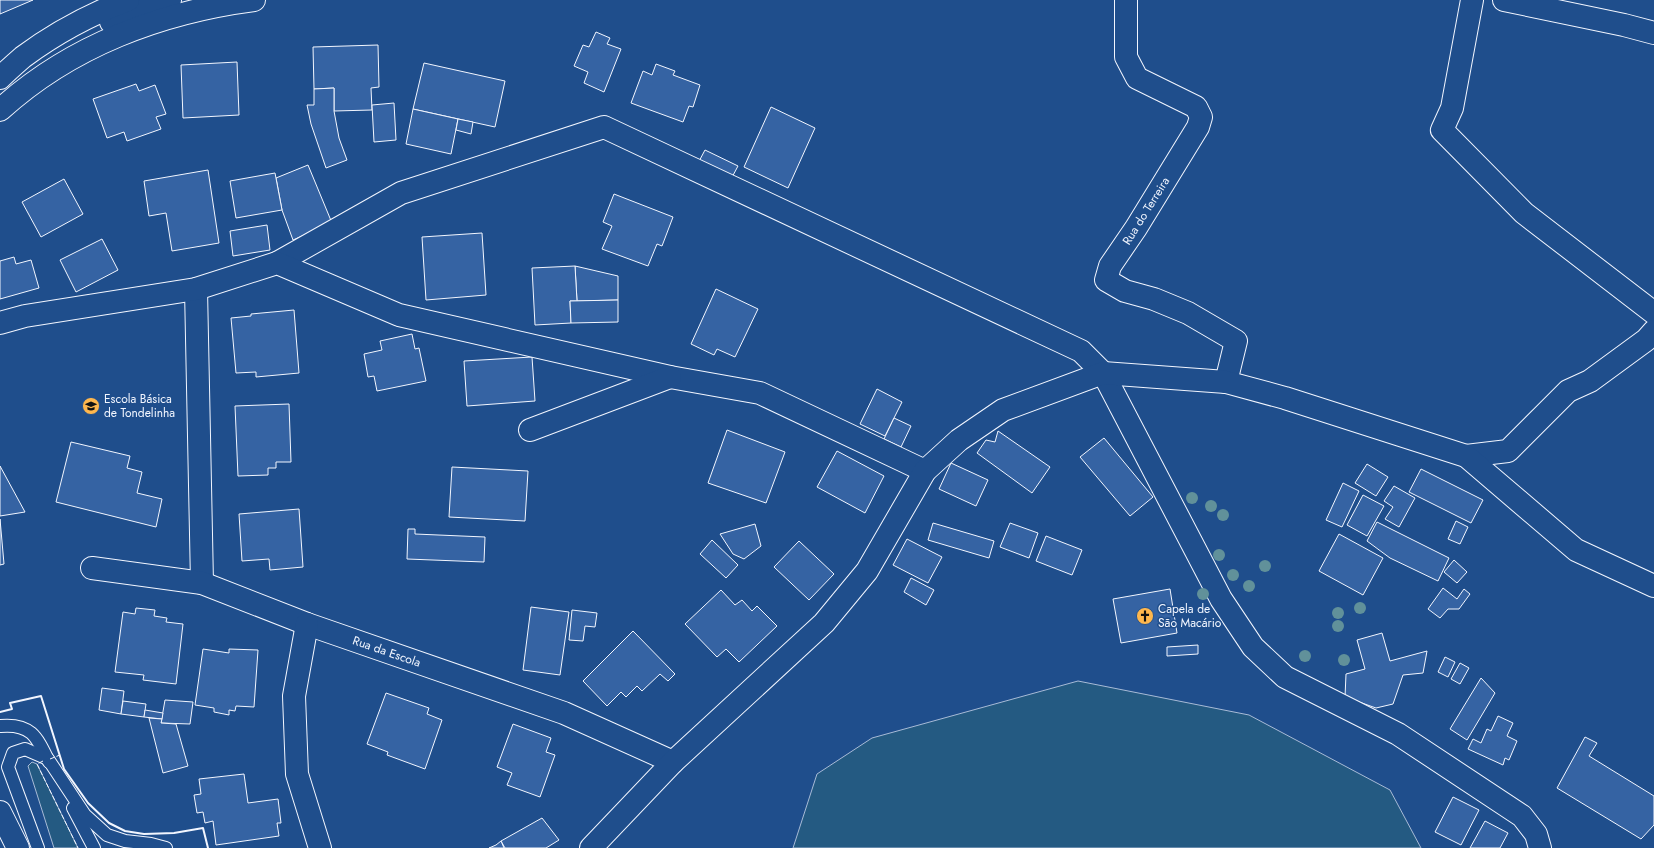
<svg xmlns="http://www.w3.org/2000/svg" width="1654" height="848" font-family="Jost,sans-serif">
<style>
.green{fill:#245a82;stroke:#a8bbd7}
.building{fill:#3563a3;stroke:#f2f6ff}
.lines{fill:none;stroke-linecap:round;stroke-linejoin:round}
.lane-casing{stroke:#f2f6ff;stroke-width:14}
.street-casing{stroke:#f2f6ff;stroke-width:24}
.primary-casing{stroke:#f2f6ff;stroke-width:24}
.lane{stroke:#1f4e8c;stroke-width:12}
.street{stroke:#1f4e8c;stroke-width:22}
.primary{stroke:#1f4e8c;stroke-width:22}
.fence{stroke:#f2f6ff;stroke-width:1;stroke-dasharray:5 2;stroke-linecap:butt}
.wall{stroke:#f2f6ff;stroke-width:2}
.tree{fill:#61919a}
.labels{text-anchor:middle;stroke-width:3;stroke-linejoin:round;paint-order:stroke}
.street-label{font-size:12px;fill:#f2f6ff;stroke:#1f4e8c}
.poi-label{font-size:12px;fill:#f2f6ff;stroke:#1f4e8c;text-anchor:start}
</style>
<rect width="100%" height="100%" fill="#1f4e8c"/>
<!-- green -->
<g class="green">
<polygon points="1078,681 1249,715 1390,790 1421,848 793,848 817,774 872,738"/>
<polygon points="32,762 37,764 78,848 54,848 28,766"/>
</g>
<!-- building -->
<g class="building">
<polygon points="0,0 33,0 0,14"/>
<polygon points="596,32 610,38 607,44 621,49 604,92 584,83 588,72 574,66 583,45 589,47"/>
<polygon points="378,45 379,87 371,88 372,110 334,111 334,88 314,89 313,47"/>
<polygon points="237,62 239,115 183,118 181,65"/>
<polygon points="424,63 505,81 495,127 413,109"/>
<polygon points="656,64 675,71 673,75 700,85 693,107 689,106 683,122 631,103 643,71 652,75"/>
<polygon points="136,84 139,91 155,85 166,114 156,117 161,129 127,141 124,132 107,138 93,99"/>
<polygon points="334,88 334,111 339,138 347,160 326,168 311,124 307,105 314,105 314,89"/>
<polygon points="394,103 396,140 374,142 372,105"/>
<polygon points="771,107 815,128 788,188 744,167"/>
<polygon points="413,109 458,119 451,154 406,144"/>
<polygon points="458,119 473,122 471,134 456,130"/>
<polygon points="705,150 738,166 730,181 697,165"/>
<polygon points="308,165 332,223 293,240 282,210 276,178"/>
<polygon points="208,170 219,243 172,251 166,213 149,216 144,181"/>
<polygon points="275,173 282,210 236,218 230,181"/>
<polygon points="64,179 83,214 41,237 22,202"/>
<polygon points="614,194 673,217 662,246 657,244 648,266 602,249 612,226 603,222"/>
<polygon points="267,225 270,250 233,256 230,231"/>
<polygon points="482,233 486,295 426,300 422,237"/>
<polygon points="102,239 118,270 76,292 60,260"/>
<polygon points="14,257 16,264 31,260 39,288 0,299 0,261"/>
<polygon points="575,266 618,276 618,300 577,301"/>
<polygon points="575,266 577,301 570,301 571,323 535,325 532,268"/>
<polygon points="716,289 758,309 735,357 717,349 714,355 691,344"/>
<polygon points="618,300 618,322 571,323 570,301"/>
<polygon points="294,310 299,373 256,377 256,372 236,373 231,318 251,316 251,314"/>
<polygon points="412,334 415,349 419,348 426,381 377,391 374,376 368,377 364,354 382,350 380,341"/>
<polygon points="532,357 535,401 467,406 464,361"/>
<polygon points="877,389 902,402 885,436 860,424"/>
<polygon points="289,404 291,462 276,462 276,468 268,468 268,475 238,476 235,406"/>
<polygon points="894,418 911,426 901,447 884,439"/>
<polygon points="727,430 785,452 766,503 708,483"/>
<polygon points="998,431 1050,467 1032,493 977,453 986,440 995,442"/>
<polygon points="1104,438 1153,497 1130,516 1080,457"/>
<polygon points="71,442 130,456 127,468 142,472 137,493 162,499 156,527 56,502"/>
<polygon points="837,451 884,476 865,513 817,487"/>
<polygon points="951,463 988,480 976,506 939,489"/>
<polygon points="1367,464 1388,477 1376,496 1355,483"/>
<polygon points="0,466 25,512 0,516"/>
<polygon points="452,467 528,471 525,521 449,517"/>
<polygon points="1421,469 1483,500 1471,523 1409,492"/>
<polygon points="1343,483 1359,491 1342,527 1326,520"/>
<polygon points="1394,486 1415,498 1399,527 1385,519 1393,507 1384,501"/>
<polygon points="1363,495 1384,506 1367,536 1347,525"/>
<polygon points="299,509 303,567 270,570 269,559 242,561 239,514"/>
<polygon points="0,519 4,564 0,565"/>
<polygon points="1456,521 1468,527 1460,544 1448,539"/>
<polygon points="1377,522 1449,558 1438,581 1390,558 1367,541"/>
<polygon points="933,523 994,541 989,558 928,540"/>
<polygon points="1010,523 1038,533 1029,558 1000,547"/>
<polygon points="755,524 761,546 744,559 733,554 720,534"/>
<polygon points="408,529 415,529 415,534 485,537 484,562 407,559"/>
<polygon points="1339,534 1383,558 1363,595 1319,571"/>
<polygon points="1046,536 1082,550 1072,575 1036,561"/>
<polygon points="907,539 942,557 928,583 893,565"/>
<polygon points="712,540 738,565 726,578 700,554"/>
<polygon points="799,541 834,574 809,600 774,567"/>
<polygon points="1454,560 1467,572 1457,583 1444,572"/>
<polygon points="911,578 934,590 926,605 904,592"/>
<polygon points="1443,588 1457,599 1464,589 1470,594 1459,609 1448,609 1440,618 1428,609"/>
<polygon points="1170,589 1177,633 1121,643 1113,599"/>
<polygon points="721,590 735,605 742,600 752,611 757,606 777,626 739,662 726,649 717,657 685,624"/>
<polygon points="531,607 569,612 560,675 523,670"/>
<polygon points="136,608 155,610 154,616 167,618 166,622 183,624 176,684 143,680 144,675 115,672 123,612 135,614"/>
<polygon points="572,610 597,613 595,627 585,626 583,641 569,640"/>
<polygon points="633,631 675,674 668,681 660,674 642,691 637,686 626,697 621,692 607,706 583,681"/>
<polygon points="1382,633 1390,661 1427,651 1423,673 1403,675 1393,704 1376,708 1345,697 1346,674 1365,669 1357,640"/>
<polygon points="1198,645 1198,654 1167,656 1167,647"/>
<polygon points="203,649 229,653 229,649 258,650 254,707 236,706 235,711 229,710 229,715 214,712 214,708 195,705"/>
<polygon points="1445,657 1455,662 1448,677 1438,672"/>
<polygon points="1460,663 1469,668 1460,684 1451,679"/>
<polygon points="1481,678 1495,693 1467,740 1450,729"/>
<polygon points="102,688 124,691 121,714 99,710"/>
<polygon points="386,693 429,708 427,714 442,720 425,769 387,755 388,752 367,744"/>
<polygon points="165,700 193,702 190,724 161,723"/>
<polygon points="123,701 146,704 144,717 121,714"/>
<polygon points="145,710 163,713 162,719 144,717"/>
<polygon points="1498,716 1513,723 1507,736 1517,741 1509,760 1505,758 1503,765 1468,749 1473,739 1481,743 1487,729 1491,731"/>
<polygon points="149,718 162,719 161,723 176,724 188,766 163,773"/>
<polygon points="513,724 551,738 546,752 555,755 540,797 507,785 512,773 497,767"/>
<polygon points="1585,737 1597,743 1589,756 1654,796 1654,825 1641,839 1557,788"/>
<polygon points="244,774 248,803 278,799 281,823 277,823 279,836 216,845 213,821 205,823 203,812 197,813 194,795 201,794 199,779"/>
<polygon points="1453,797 1479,810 1461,845 1435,832"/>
<polygon points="542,818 559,840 546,848 505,848 501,841"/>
<polygon points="1485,821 1508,833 1500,848 1470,848"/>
<polygon points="501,841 504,848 489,848 496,845"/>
</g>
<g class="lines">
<!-- lane casing -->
<g class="lane-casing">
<g id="lane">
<path d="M0 726C31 723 37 737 49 762"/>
<polyline points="73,808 94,848"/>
<polyline points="38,848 8,767 13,753 25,749 48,759 85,815 107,835 125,841 151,844 166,848"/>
</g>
</g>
<!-- street casing -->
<g class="street-casing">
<g id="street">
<polyline points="1126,0 1126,57 1137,78 1196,107 1201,117 1198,127 1136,228 1110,266 1106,280 1125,291 1154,299 1188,313 1236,341 1226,382"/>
<polyline points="1472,0 1452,108 1442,130 1524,213 1654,313"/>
<polyline points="277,263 401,193 604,127 1081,351 1103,373 1221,599 1253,647 1285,677 1398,734 1522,816 1536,834 1540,848"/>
<polyline points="196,289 202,583"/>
<polyline points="0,323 25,316 196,289 277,263 399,315 670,377 760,393 925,471"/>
<polyline points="530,430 670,377"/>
<polyline points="1466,456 1508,451 1568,391 1590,381 1646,340 1654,331"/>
<path id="s1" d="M92 568 202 583 307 624 564 713 673 762"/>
<polyline points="307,624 294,696 297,774 320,848"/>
<polyline points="591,848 673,762 824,623 867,571 925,471 959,440 1003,410 1103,373 1226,382 1285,398 1466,456 1576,550 1654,586"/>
</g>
</g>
<!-- primary casing -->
<g class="primary-casing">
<g id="primary">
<polyline points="1504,0 1624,25 1654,33"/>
<polyline points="111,22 170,0"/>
<path d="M0 78C7 71 15 64 23 57 54 34 91 14 128 0"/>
<path d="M0 110C70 46 161 12 254 0"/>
<polyline points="0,812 18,848"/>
</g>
</g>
<!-- lane -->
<use href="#lane" class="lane"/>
<!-- street -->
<use href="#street" class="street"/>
<!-- primary -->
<use href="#primary" class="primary"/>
<!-- fence -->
<g class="fence">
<polyline points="50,759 60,755"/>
<polyline points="43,761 37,764 78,848"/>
</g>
<!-- wall -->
<polyline class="wall" points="0,712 12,709 10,703 41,696 64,769 88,803 109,823 125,831 144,834 174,833 203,828 208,848"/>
</g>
<!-- trees -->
<g class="tree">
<circle cx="1192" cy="498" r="6"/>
<circle cx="1211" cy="506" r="6"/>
<circle cx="1223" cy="515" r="6"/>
<circle cx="1219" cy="555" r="6"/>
<circle cx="1265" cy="566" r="6"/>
<circle cx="1233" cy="575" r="6"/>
<circle cx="1249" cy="586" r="6"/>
<circle cx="1203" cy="594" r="6"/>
<circle cx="1360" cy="608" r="6"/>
<circle cx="1338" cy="613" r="6"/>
<circle cx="1338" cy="626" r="6"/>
<circle cx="1305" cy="656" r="6"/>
<circle cx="1344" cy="660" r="6"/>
</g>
<!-- icons -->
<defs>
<g id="school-disc" transform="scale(0.9)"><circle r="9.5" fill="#ffb74d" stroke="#1f4e8c"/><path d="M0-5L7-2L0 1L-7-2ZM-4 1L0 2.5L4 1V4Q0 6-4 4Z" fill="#111"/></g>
<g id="church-disc" transform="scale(0.9)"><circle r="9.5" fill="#ffb74d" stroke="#1f4e8c"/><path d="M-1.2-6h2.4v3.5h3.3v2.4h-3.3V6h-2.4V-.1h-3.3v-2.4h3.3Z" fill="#111"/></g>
</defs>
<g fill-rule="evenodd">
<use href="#school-disc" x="91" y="406"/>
<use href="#church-disc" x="1145" y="616"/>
</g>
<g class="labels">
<!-- street labels -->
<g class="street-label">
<text transform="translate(1146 211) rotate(-58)" y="4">Rua do Terreira</text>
<text dy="4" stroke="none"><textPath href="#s1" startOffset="308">Rua da Escola</textPath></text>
</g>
<!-- poi labels -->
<g class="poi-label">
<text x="104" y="403">Escola Básica<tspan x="104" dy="14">de Tondelinha</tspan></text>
<text x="1158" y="613">Capela de<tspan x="1158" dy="14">São Macário</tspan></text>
</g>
</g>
</svg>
